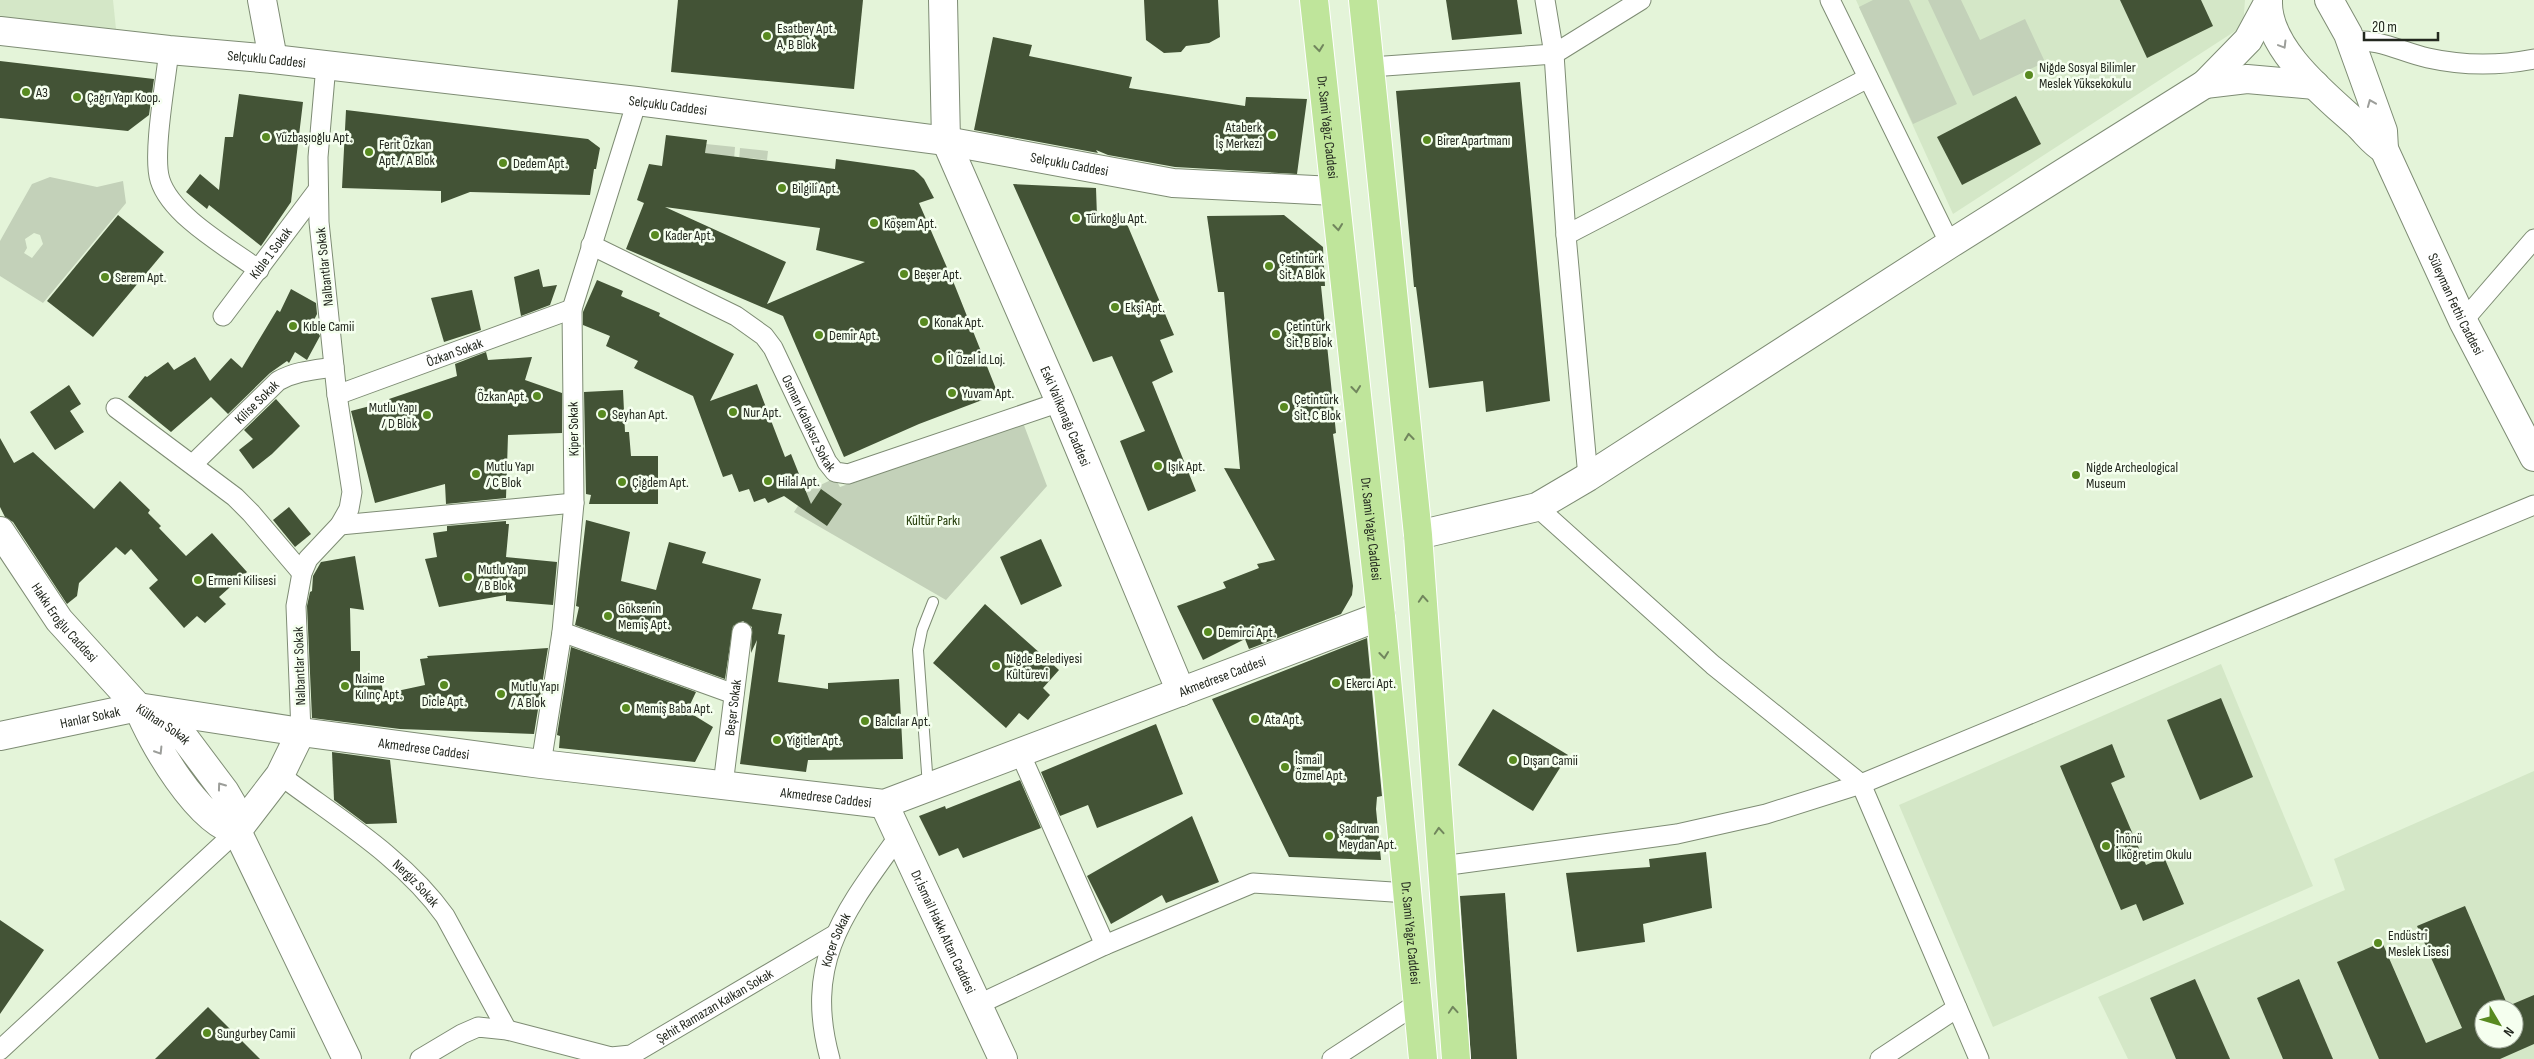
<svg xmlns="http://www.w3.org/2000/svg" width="2534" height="1059" font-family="'Sofia Sans Condensed',sans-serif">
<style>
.built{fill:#d4e7c7;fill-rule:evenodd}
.green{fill:#c3d1b9;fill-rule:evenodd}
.building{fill:#435336;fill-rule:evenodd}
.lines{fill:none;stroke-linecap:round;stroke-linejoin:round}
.lane-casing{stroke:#7e8c74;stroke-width:12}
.street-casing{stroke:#7e8c74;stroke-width:21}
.secondary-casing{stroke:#7e8c74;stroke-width:30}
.primary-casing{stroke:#fff;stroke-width:30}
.lane{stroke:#fff;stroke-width:10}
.street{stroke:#fff;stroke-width:19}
.secondary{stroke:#fff;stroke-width:28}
.primary{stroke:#bfe59b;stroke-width:28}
.oneway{stroke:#9c9e9a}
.oneway2{stroke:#71865d}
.poi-dot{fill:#588a20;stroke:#f5ffef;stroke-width:2}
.labels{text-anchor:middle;stroke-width:5;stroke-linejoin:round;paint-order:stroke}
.poi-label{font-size:14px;fill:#23281f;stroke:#f5ffef;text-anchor:start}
.street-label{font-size:14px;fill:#23281f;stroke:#f5ffef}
.park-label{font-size:14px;fill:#213905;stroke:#f5ffef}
</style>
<rect width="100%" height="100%" fill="#e4f4d9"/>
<!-- built -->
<g class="built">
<polygon points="0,0 113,0 116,29 0,18"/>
<polygon points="1856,0 2245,0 2243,26 1953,214"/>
<polygon points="2221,664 2313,886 1993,1027 1899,805"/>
<path d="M2534 771V1059H2128L2098 997 2345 890 2334 859ZM2484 1009H2514V1039H2484Z"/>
</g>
<!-- green -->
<g class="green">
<polygon points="1873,0 1909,0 1957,104 1913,124 1859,7"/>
<polygon points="1928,0 1961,0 1980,40 2025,19 2045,62 1973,96"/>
<polygon points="706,144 735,147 734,160 705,153"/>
<polygon points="740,148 768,151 767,160 750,158 739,161"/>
<path d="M50 177 97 187 123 181 126 203 43 303 0 276V241L32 184ZM34 233 40 235 43 244 32 258 24 253 27 248 25 239Z"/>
<polygon points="1022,420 1047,486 946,600 794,512 808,491 835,478 840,487"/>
</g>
<!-- building -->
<g class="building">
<polygon points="678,0 863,0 854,89 671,72"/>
<polygon points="1144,0 1218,0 1220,37 1209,43 1186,46 1181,52 1164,53 1146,40"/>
<polygon points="1446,0 1517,0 1522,34 1452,40"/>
<polygon points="2120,0 2201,0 2213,26 2147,58"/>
<polygon points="993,37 1032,45 1029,56 1132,77 1129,88 1245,106 1246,97 1307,99 1297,174 1175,167 1108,155 1096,150 1098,153 974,130"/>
<polygon points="0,61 154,79 149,115 128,131 0,118"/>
<polygon points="1520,82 1550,401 1486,412 1483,381 1429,388 1416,287 1414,287 1396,91"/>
<polygon points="239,94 303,102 291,202 261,246 209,205 207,209 186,192 200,174 219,190 225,137 233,137"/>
<polygon points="2016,96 2041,144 1962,185 1937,137"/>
<polygon points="346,110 588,139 600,148 596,169 594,169 590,195 470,192 441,203 441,191 342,188"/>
<path d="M666 135 707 140 705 153 835 169 836 159 914 170 918 173 924 179 934 198 919 203 955 286 998 394 919 424 844 457 783 316 626 249 644 203 637 200 649 164 662 166ZM665 207 820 228 816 250 865 262 767 304 786 262Z"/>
<polygon points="1013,184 1096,188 1097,217 1124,217 1174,335 1160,340 1173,372 1152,382 1196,491 1148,511 1120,441 1145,431 1112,356 1093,362"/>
<polygon points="118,215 164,252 93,337 47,301"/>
<polygon points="1284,215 1323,247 1325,286 1321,286 1336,433 1333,434 1353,586 1352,595 1341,614 1249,649 1245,639 1203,660 1177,606 1226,588 1223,582 1259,568 1257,564 1275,560 1224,468 1240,469 1224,292 1218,292 1207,216"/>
<polygon points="539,269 543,287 557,285 550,305 521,316 514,277"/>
<polygon points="597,280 623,291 621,296 660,313 659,316 734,354 710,401 757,384 785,457 791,454 811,504 821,489 842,504 827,526 784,496 768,503 765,498 754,502 749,489 739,492 732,474 723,477 693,396 634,368 638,361 606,346 610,336 583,325 583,312"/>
<polygon points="291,289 316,303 317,314 314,320 318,322 316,329 320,336 307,360 295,352 289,363 287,361 270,373 228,414 211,397 171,432 128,397 145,376 147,377 168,362 174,370 195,357 210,381 231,358 242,368 277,310 280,312"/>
<polygon points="472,290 481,330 444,342 431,298"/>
<polygon points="486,352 488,360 532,357 525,380 562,393 562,433 508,435 506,498 446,504 445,484 375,503 351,411 389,401 389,399 457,376 455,364"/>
<polygon points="69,385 81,404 70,411 84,432 55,450 30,412"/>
<polygon points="623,390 625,432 629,432 631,456 658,456 658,504 589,504 591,495 586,494 584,392"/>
<polygon points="276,399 300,426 272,454 253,469 239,450 253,439 244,430"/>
<polygon points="0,438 14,463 33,452 94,509 120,481 150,510 148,513 161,526 159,528 186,556 212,533 247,572 219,597 226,604 205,623 197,616 184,628 149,588 158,580 131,549 125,555 116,547 79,583 77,596 67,604 13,522 5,517 0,507"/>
<polygon points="289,507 311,534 295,547 273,520"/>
<polygon points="586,520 630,532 621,581 656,590 669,542 706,552 702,563 761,579 752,609 782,614 778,634 785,635 778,682 828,689 828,683 899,679 903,759 808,760 806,772 740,764 757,640 751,653 752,627 743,621 733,626 725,679 575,625 579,607 576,606"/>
<polygon points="506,521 506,524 509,524 506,557 557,562 553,605 506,601 506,595 439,607 425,559 437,557 433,533 447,531 447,526"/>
<polygon points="1041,539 1062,586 1021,605 1000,557"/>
<polygon points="355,556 364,610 350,608 351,651 360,651 360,678 381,678 383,694 425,685 420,659 428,658 427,656 548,648 534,734 400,729 312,718 307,606 310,592 312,591 313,576 321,562"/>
<polygon points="985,604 1059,670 1043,688 1050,695 1028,720 1019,713 1006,728 933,663"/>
<polygon points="1367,638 1382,796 1377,797 1376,809 1381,860 1289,857 1212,699"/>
<polygon points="571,647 696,692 687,711 713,727 695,762 559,748 560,736 557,735"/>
<polygon points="2221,698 2253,777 2200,800 2167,720"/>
<polygon points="1493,709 1568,755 1533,811 1458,765"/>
<polygon points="1156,724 1183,794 1097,828 1088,805 1060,816 1041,772"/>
<polygon points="2112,744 2125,777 2111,783 2146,865 2164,857 2184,904 2143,921 2136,904 2121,910 2060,766"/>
<polygon points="332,752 390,760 397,823 366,824 334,800"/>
<polygon points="1020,780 1041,828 963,858 958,848 939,856 919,816 945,806 946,809"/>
<polygon points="1192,816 1219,882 1166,903 1162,895 1111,924 1087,876"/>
<polygon points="1706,852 1712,908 1643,924 1645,942 1577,952 1566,873 1650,867 1649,859"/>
<polygon points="1505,893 1517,1059 1471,1059 1460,896"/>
<path d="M2465 906 2508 1006 2534 995V1044L2500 1059H2379L2337 962 2382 942 2426 1043 2462 1028 2417 926ZM2484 1009H2514V1039H2484Z"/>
<polygon points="0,920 44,950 0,1014"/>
<polygon points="2195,979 2230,1059 2176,1059 2150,998"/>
<polygon points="2299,979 2333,1059 2283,1059 2257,998"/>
<polygon points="208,1007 260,1059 155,1059"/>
</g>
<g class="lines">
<!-- lane casing -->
<g class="lane-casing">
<polyline id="lane" points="928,786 918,650 922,630 933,602"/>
</g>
<!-- street casing -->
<g class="street-casing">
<g id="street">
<polyline points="1545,0 1554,54 1566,235 1588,477"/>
<polyline points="1830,0 1950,244"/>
<path d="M2350 41C2382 39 2398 51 2428 58 2464 66 2498 66 2534 59"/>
<path d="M169 50C166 80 152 155 160 180 171 216 229 248 259 270"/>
<polyline points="1371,67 1554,54 1641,0"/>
<polyline points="1566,235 1868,78"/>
<path id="s1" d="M591 245 736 316 764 336 773 348 827 462 835 472 848 474 1060 402"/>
<path id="s2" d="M223 316 317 191"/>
<polyline points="2463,321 2534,239"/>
<path id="s3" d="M337 395 572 309"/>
<polyline points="116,408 235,497 251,513 302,573"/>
<path id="s4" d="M193 464 278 381C296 371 314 370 334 367"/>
<polyline points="1537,507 1713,665 1861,784 1979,1059"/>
<polyline points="340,525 574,503"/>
<polyline points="562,632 734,694"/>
<polyline points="301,732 296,606 302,573 308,559 340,525 349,509 352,492 337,395 319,222 318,157 326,65"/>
<polyline points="1020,753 1105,945"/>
<polyline points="541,764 562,632 574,503 572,309 637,101"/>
<path id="s5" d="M280 775C337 818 404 858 445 916L507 1030"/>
<path id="s6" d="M723 785 742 632"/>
<polyline points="1442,866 1677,834 1766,814 1861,784 2534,505"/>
<polyline points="977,1005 1105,945 1253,883 1408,893"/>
<polyline points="0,1050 237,831"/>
<path id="s7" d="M420 1059 462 1034 478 1027 507 1030 611 1057 631 1055 836 934"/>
<path id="s8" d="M830 1059C803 961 845 911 899 836"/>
<polyline points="1332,1059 1418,1003"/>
<polyline points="1880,1059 1957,1008"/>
</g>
</g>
<!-- secondary casing -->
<g class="secondary-casing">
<g id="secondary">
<polyline points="262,0 273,59"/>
<path id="s9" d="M943 0 946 141 1060 402 1181 692"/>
<path d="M2268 0C2266 48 2324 94 2356 123 2366 132 2373 143 2384 149"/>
<path id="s10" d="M2329 0 2348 34 2383 131 2384 149 2463 321 2534 457"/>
<path id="s11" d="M0 31 169 50 273 59 637 101 946 141 1173 183 1334 191"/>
<polyline points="2205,84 2247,79 2315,85"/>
<path id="s12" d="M0 531 59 620 138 707 183 736 225 792 232 804 237 831C199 824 151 741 138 707"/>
<polyline points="1418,535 1537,507 1588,477 1950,244 2205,84 2248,40 2268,3"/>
<polyline points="301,732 280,775 237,831 347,1059"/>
<path id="s13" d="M0 736 138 707 301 732 541 764 884 804 1381 616"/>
<path id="s14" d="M884 804 1003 1059"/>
</g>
</g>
<!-- primary casing -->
<g class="primary-casing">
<g id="primary">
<path id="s15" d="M1314 0 1381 616 1423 1059"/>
<polyline points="1363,0 1418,535 1456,1059"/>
</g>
</g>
<!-- lane -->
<use href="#lane" class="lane"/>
<!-- street -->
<use href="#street" class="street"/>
<!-- secondary -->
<use href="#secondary" class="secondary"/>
<!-- primary -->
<use href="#primary" class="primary"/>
</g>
<!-- one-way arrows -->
<defs><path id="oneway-chevron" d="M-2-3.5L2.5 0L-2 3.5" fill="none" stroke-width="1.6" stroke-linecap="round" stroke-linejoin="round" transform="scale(1.25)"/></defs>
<g class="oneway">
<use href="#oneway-chevron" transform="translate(2283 45) rotate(59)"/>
<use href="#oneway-chevron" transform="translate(2371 103) rotate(-112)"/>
<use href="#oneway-chevron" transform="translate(159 751) rotate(58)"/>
<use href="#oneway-chevron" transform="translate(221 786) rotate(-126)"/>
</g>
<g class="oneway2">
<use href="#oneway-chevron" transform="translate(1319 48) rotate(84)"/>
<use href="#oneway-chevron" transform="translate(1338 227) rotate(84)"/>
<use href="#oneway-chevron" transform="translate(1356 389) rotate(84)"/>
<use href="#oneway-chevron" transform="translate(1409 437) rotate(-96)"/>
<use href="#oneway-chevron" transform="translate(1423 599) rotate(-94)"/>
<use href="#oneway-chevron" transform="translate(1384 655) rotate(84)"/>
<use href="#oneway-chevron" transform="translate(1439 831) rotate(-94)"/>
<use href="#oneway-chevron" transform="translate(1453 1010) rotate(-94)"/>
</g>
<!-- markers -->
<g class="poi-dot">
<circle cx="767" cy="36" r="5"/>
<circle cx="2029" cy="75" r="5"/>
<circle cx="26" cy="92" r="5"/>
<circle cx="77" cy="97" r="5"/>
<circle cx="1272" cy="135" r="5"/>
<circle cx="266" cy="137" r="5"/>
<circle cx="1427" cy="140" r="5"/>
<circle cx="369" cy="152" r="5"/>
<circle cx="503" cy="163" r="5"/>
<circle cx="782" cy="188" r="5"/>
<circle cx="1076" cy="218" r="5"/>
<circle cx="874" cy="223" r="5"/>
<circle cx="655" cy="235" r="5"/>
<circle cx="1269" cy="266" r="5"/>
<circle cx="904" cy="274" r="5"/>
<circle cx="105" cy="277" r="5"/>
<circle cx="1115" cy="307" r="5"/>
<circle cx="924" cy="322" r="5"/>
<circle cx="293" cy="326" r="5"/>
<circle cx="1276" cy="334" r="5"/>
<circle cx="819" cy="335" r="5"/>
<circle cx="938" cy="359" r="5"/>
<circle cx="952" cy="393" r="5"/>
<circle cx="537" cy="396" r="5"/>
<circle cx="1284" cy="407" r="5"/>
<circle cx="733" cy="412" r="5"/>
<circle cx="602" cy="414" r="5"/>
<circle cx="427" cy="415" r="5"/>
<circle cx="1158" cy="466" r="5"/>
<circle cx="476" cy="474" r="5"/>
<circle cx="2076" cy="475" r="5"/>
<circle cx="768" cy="481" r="5"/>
<circle cx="622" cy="482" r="5"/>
<circle cx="468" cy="577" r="5"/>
<circle cx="198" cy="580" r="5"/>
<circle cx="608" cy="616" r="5"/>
<circle cx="1208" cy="632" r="5"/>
<circle cx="996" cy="666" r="5"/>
<circle cx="1336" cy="683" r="5"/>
<circle cx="444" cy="685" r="5"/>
<circle cx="345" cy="686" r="5"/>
<circle cx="501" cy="694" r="5"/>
<circle cx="626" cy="708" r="5"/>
<circle cx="1255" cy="719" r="5"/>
<circle cx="865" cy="721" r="5"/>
<circle cx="777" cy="740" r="5"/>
<circle cx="1513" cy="760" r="5"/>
<circle cx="1285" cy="767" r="5"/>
<circle cx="1329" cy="836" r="5"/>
<circle cx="2106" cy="846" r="5"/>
<circle cx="2378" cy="943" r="5"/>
<circle cx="207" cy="1033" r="5"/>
</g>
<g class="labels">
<!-- poi labels -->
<g class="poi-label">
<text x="777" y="33">Esatbey Apt.<tspan x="777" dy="16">A, B Blok</tspan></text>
<text x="2039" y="72">Niğde Sosyal Bilimler<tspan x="2039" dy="16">Meslek Yüksekokulu</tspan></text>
<text x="36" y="97">A3</text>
<text x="87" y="102">Çağrı Yapı Koop.</text>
<text x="1262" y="132" text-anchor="end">Ataberk<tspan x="1262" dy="16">İş Merkezi</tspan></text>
<text x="276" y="142">Yüzbaşıoğlu Apt.</text>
<text x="1437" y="145">Birer Apartmanı</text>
<text x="379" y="149">Ferit Özkan<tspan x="379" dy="16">Apt. / A Blok</tspan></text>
<text x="513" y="168">Dedem Apt.</text>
<text x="792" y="193">Bilgili Apt.</text>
<text x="1086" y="223">Türkoğlu Apt.</text>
<text x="884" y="228">Köşem Apt.</text>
<text x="665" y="240">Kader Apt.</text>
<text x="1279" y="263">Çetintürk<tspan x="1279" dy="16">Sit. A Blok</tspan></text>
<text x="914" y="279">Beşer Apt.</text>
<text x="115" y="282">Serem Apt.</text>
<text x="1125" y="312">Ekşi Apt.</text>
<text x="934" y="327">Konak Apt.</text>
<text x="303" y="331">Kıble Camii</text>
<text x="1286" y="331">Çetintürk<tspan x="1286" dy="16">Sit. B Blok</tspan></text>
<text x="829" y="340">Demir Apt.</text>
<text x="948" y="364">İl Özel İd.Loj.</text>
<text x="962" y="398">Yuvam Apt.</text>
<text x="527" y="401" text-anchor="end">Özkan Apt.</text>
<text x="1294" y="404">Çetintürk<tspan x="1294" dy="16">Sit. C Blok</tspan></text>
<text x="417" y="412" text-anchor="end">Mutlu Yapı<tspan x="417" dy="16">/ D Blok</tspan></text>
<text x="743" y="417">Nur Apt.</text>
<text x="612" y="419">Seyhan Apt.</text>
<text x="486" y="471">Mutlu Yapı<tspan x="486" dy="16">/ C Blok</tspan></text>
<text x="1168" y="471">Işık Apt.</text>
<text x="2086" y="472">Nigde Archeological<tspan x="2086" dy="16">Museum</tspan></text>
<text x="778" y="486">Hilal Apt.</text>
<text x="632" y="487">Çiğdem Apt.</text>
<text x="478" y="574">Mutlu Yapı<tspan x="478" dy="16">/ B Blok</tspan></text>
<text x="208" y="585">Ermeni Kilisesi</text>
<text x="618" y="613">Göksenin<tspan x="618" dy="16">Memiş Apt.</tspan></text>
<text x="1218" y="637">Demirci Apt.</text>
<text x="1006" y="663">Niğde Belediyesi<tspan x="1006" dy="16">Kültürevi</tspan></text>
<text x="355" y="683">Naime<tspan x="355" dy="16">Kılınç Apt.</tspan></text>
<text x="1346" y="688">Ekerci Apt.</text>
<text x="511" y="691">Mutlu Yapı<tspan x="511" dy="16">/ A Blok</tspan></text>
<text x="444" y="706" text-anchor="middle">Dicle Apt.</text>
<text x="636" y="713">Memiş Baba Apt.</text>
<text x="1265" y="724">Ata Apt.</text>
<text x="875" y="726">Balcılar Apt.</text>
<text x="787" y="745">Yiğitler Apt.</text>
<text x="1295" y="764">İsmail<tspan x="1295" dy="16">Özmel Apt.</tspan></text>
<text x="1523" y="765">Dışarı Camii</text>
<text x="1339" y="833">Şadırvan<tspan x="1339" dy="16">Meydan Apt.</tspan></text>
<text x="2116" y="843">İnönü<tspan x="2116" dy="16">İlköğretim Okulu</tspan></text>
<text x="2388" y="940">Endüstri<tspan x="2388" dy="16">Meslek Lisesi</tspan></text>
<text x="217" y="1038">Sungurbey Camii</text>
</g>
<!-- street labels -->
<g class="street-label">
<text dy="5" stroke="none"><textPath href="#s11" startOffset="268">Selçuklu Caddesi</textPath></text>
<text dy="5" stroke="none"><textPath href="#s11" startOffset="672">Selçuklu Caddesi</textPath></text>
<text dy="5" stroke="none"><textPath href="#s15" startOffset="128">Dr. Sami Yağız Caddesi</textPath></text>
<text dy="5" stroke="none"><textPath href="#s11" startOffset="1078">Selçuklu Caddesi</textPath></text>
<text dy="5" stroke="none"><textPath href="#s2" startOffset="79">Kıble 1 Sokak</textPath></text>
<text transform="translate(324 267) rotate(-96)" y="5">Nalbantlar Sokak</text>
<text dy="5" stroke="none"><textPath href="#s10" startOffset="331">Süleyman Fethi Caddesi</textPath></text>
<text dy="5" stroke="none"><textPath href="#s3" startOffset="125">Özkan Sokak</textPath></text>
<text dy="5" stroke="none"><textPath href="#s4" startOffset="89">Kilise Sokak</textPath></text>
<text dy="5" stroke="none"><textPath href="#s9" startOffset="441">Eski Valikonağı Caddesi</textPath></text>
<text dy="5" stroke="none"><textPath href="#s1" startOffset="294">Osman Kabaksız Sokak</textPath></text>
<text transform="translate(573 429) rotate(-91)" y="5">Kiper Sokak</text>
<text dy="5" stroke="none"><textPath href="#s15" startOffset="532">Dr. Sami Yağız Caddesi</textPath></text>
<text dy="5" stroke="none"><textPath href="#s12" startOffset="112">Hakkı Eroğlu Caddesi</textPath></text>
<text transform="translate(299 666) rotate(-92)" y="5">Nalbantlar Sokak</text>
<text dy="5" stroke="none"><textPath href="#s13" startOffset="1255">Akmedrese Caddesi</textPath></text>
<text dy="5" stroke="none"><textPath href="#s6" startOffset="78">Beşer Sokak</textPath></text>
<text dy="5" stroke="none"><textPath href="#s13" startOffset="92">Hanlar Sokak</textPath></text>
<text dy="5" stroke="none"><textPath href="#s12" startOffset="255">Külhan Sokak</textPath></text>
<text dy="5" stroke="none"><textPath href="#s13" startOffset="430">Akmedrese Caddesi</textPath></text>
<text dy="5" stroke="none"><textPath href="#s13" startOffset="835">Akmedrese Caddesi</textPath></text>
<text dy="5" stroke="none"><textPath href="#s5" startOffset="174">Nergiz Sokak</textPath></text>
<text dy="5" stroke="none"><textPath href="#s14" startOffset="141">Dr.İsmail Hakkı Altan Caddesi</textPath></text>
<text dy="5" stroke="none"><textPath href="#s15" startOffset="938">Dr. Sami Yağız Caddesi</textPath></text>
<text dy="5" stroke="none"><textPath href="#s8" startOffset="122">Koçer Sokak</textPath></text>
<text dy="5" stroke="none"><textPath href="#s7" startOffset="320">Şehit Ramazan Kalkan Sokak</textPath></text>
</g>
<!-- park labels -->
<g class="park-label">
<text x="933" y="525">Kültür Parkı</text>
</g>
</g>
<!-- north arrow -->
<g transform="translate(2499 1024) rotate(128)"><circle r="24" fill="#f5ffef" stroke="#a1a99c"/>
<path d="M0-4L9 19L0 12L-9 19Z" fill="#588a20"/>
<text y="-8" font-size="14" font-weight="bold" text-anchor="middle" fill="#23281f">N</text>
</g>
<!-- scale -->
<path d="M2364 32v8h74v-8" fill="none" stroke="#23281f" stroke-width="2.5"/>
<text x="2372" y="32" font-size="15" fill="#23281f" stroke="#f5ffef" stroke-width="4" paint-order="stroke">20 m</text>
</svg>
